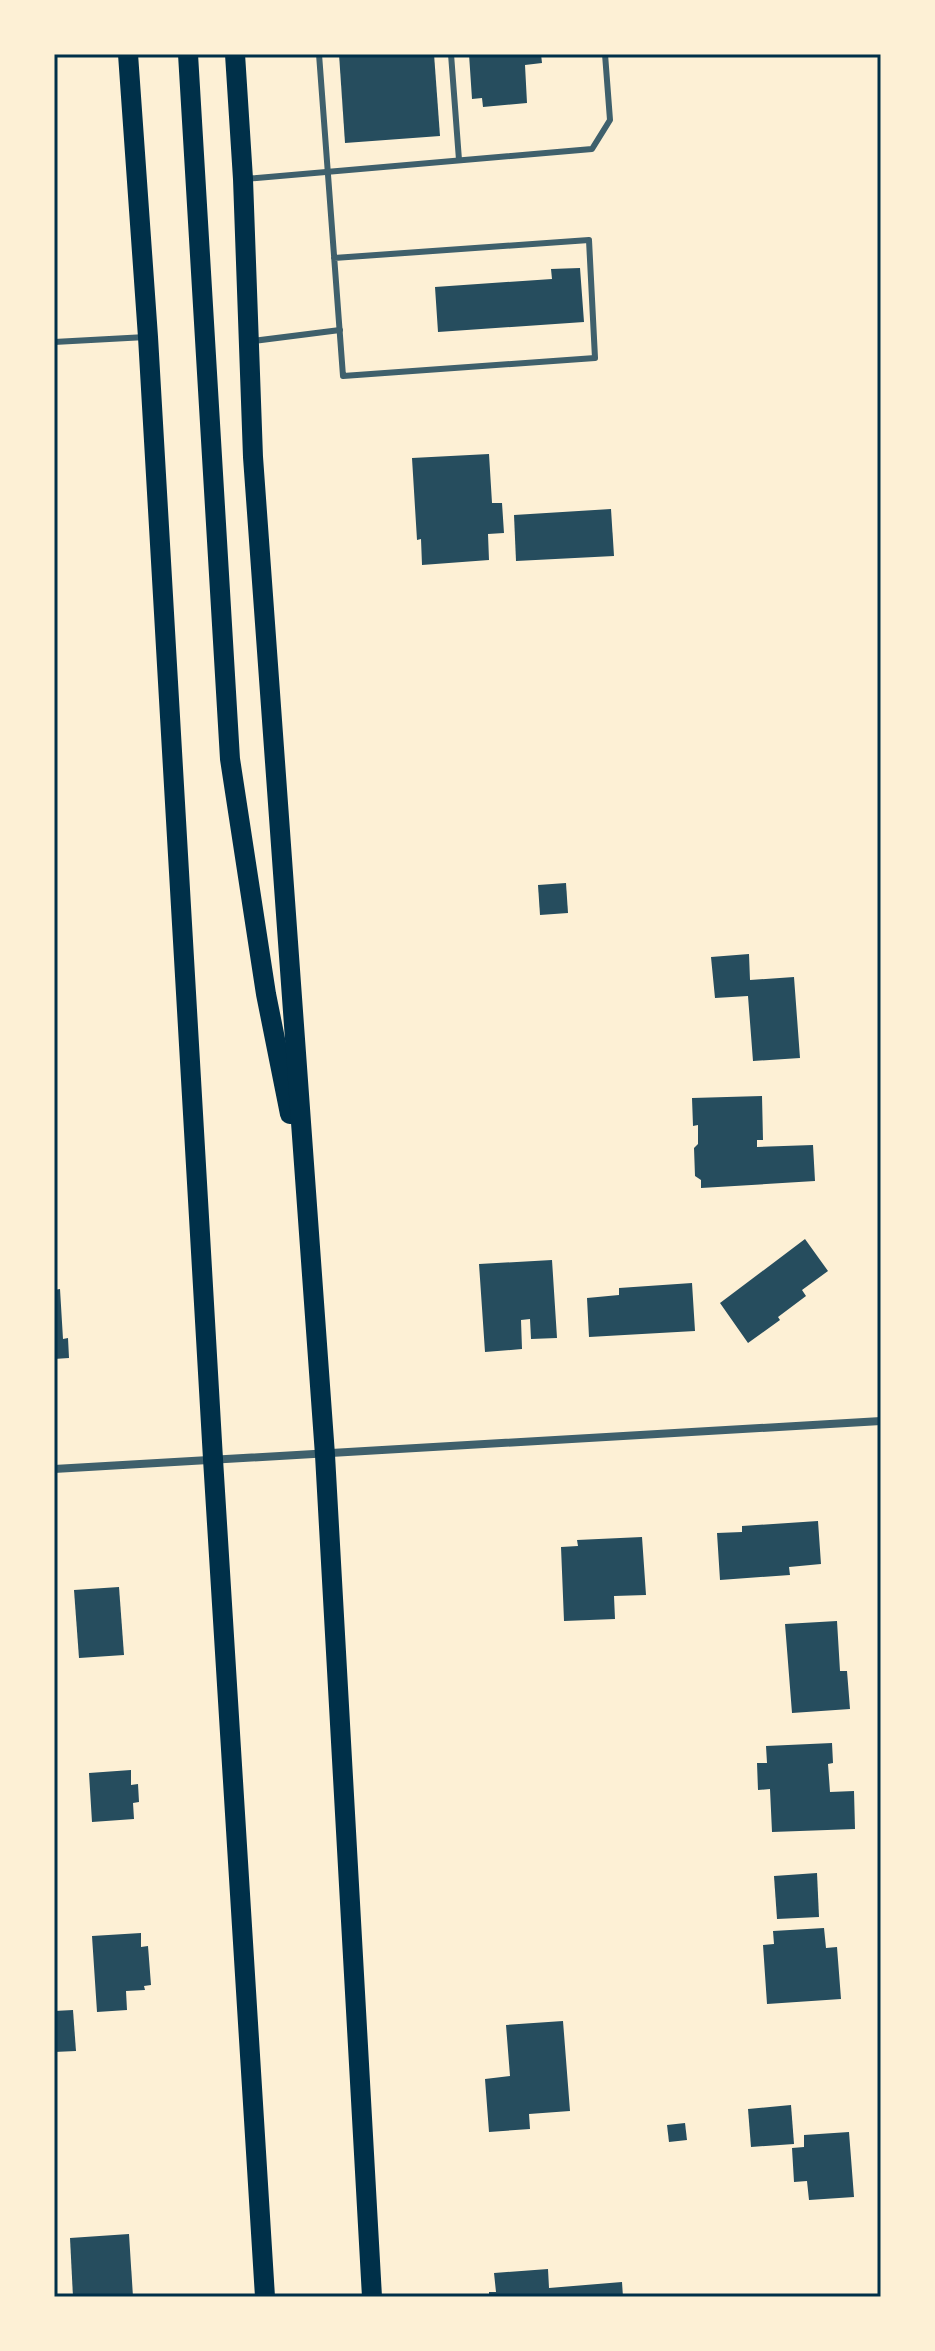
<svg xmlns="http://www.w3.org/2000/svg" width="935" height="2351" font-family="Ubuntu,sans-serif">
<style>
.building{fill:#264d5e}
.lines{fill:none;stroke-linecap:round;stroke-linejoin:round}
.service{stroke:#3f606c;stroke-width:6}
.minor{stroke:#3f606c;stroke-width:8}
.primary{stroke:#003049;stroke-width:20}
.neatline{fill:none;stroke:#003049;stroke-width:3}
</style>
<rect width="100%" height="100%" fill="#fdf0d5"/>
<!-- building -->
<g class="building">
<polygon points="339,54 434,54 440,136 345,143"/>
<polygon points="469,54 541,54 542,63 525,65 527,103 483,107 482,98 472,99"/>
<polygon points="580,268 584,322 438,332 435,287 552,279 551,269"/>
<polygon points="489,454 492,503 502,503 504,533 488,534 489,560 422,565 421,539 417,540 412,458"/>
<polygon points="611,509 614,556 516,561 514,515"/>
<polygon points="566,883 568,913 540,915 538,885"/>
<polygon points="749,954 750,980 794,977 800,1058 753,1061 748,996 715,998 711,957"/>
<polygon points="762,1096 763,1140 757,1140 757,1147 813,1145 815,1181 701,1188 701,1180 695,1176 694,1148 698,1144 698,1125 693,1126 692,1098"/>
<polygon points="805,1239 828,1271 802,1290 806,1296 778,1317 780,1320 748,1343 720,1303"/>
<polygon points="552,1260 557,1338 531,1339 530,1319 521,1320 522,1349 485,1352 479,1264"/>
<polygon points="692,1283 695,1331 589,1337 587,1298 619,1295 619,1288"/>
<polygon points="60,1289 63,1339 68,1338 69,1358 54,1359 54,1290"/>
<polygon points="818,1521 821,1564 789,1567 790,1575 720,1580 717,1533 742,1532 742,1526"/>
<polygon points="642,1537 646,1595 614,1596 615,1619 564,1621 561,1547 578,1546 577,1540"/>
<polygon points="119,1587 124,1655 79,1658 74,1590"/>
<polygon points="837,1621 840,1671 847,1671 850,1709 792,1713 785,1624"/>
<polygon points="832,1743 833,1763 828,1764 830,1792 854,1791 855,1829 772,1832 770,1789 758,1790 757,1763 767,1763 766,1746"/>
<polygon points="131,1770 131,1785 138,1784 139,1802 133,1803 134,1819 92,1822 89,1773"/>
<polygon points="817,1873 819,1917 777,1919 774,1876"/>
<polygon points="824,1928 826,1948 837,1947 841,1999 767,2004 763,1945 774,1944 773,1931"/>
<polygon points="141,1933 141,1947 148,1946 151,1985 144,1986 145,1990 126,1991 127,2010 97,2012 92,1936"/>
<polygon points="73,2010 76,2051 54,2052 54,2011"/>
<polygon points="563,2021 570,2111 529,2114 530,2129 489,2132 485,2079 510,2076 506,2025"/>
<polygon points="791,2105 794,2144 751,2147 748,2109"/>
<polygon points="685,2123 687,2140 669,2142 667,2125"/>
<polygon points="849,2132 854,2197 809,2200 807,2181 794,2182 792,2148 804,2147 804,2135"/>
<polygon points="129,2234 133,2297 73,2297 70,2238"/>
<polygon points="548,2269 549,2288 622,2282 623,2297 489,2297 489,2292 496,2292 494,2273"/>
</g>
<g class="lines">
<!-- service -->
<g class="service">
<path d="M319 54C327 161 335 269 343 376L595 358 589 240 334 258"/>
<polyline points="451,54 459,160"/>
<polyline points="245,179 592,149 610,120 605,54"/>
<polyline points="253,341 340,330"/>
<polyline points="54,342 146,337"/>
</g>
<!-- minor -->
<polyline class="minor" points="54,1469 881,1421"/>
<!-- primary -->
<g class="primary">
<polyline points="128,54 148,337 213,1459 265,2297"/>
<polyline points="188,54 230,759 266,994 290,1114"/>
<polyline points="235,54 243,179 253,457 325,1455 372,2297"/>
</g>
</g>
<!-- border -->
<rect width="935" height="2351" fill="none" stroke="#fdf0d5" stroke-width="112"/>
<rect x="56" y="56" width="823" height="2239" class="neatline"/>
</svg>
